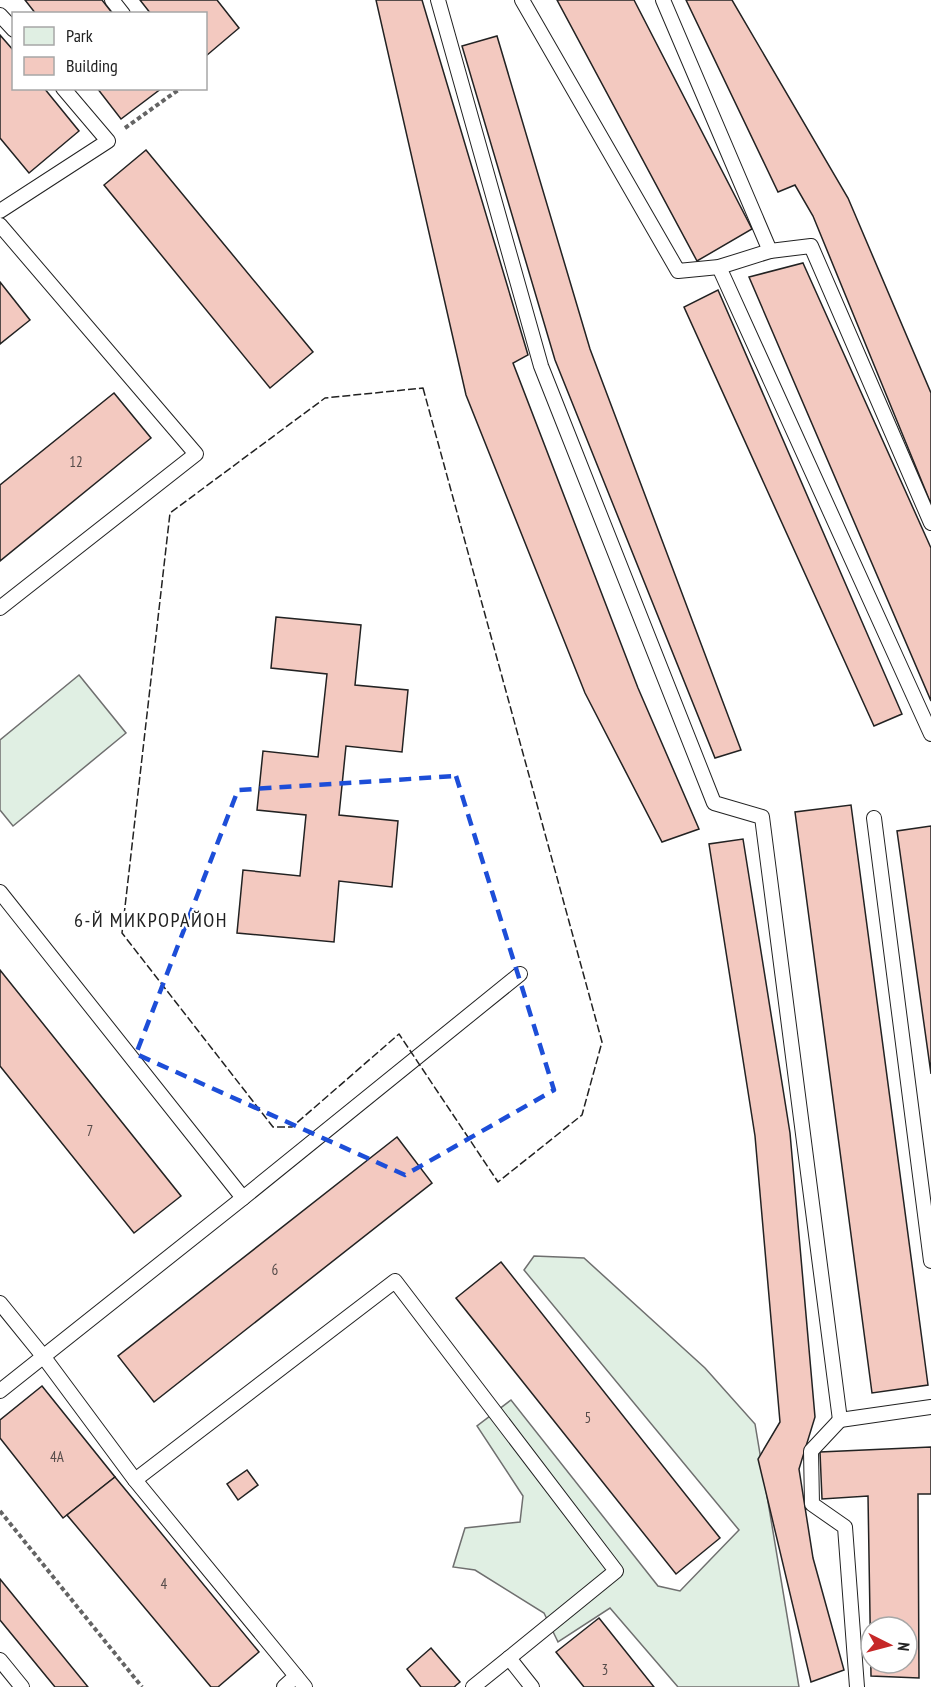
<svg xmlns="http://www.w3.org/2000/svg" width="931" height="1687" font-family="'PT Sans Narrow',sans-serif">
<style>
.green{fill:#e0efe3;stroke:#6f6f6f;stroke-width:1.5}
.building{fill:#f3c9c0;stroke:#222;stroke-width:1.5;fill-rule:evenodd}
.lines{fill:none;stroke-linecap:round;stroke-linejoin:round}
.service-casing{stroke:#222;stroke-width:16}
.path{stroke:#646464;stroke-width:4;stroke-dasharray:4.5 3;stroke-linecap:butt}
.service{stroke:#fff;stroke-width:14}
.fence{stroke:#222;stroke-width:1.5;stroke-dasharray:8 3;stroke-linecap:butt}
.marked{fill:none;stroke:#1d4ed8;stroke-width:4.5;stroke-dasharray:12 8;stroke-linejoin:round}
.labels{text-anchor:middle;stroke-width:4.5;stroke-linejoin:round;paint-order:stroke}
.number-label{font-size:15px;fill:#564c4a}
.neighbourhood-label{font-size:20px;letter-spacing:1.5px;fill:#222;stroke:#fff}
</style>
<rect width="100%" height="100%" fill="#fff"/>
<!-- green -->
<g class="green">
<polygon points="79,675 126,733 13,826 0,810 0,740"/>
<polygon points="534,1256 584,1258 705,1368 755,1424 799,1687 678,1687 610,1608 558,1642 544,1613 475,1570 453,1567 465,1528 520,1522 523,1496 477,1426 511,1400 658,1586 680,1591 739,1530 524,1270"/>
</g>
<!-- building -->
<g class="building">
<polygon points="25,0 102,0 113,14 36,14"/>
<polygon points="140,0 217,0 239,28 206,56 206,14 151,14"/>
<polygon points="376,0 422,0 528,355 513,363 638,688 699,829 662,842 585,693 466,395"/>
<polygon points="557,0 634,0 752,229 697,261"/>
<polygon points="686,0 732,0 848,198 931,393 931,504 813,216 795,185 778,192"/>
<polygon points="0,35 14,51 14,88 44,88 79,131 29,173 0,138"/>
<polygon points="497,36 590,349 741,750 715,758 555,360 462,46"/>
<polygon points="97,88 162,88 121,119"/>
<polygon points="146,150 313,352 270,388 104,185"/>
<polygon points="803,263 931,548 931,701 749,277"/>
<polygon points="0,282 30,320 0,344"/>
<polygon points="718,290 902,714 874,726 684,307"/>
<polygon points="114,393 151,438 0,561 0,485"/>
<polygon points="276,617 361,625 355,685 408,690 402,752 346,746 339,815 398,821 392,887 339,881 334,942 237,933 243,870 300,876 306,815 257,810 263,751 318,757 327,674 271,668"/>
<polygon points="851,805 928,1385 872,1393 795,812"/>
<polygon points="931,826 931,1074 897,831"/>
<polygon points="743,839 790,1133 815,1417 799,1469 813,1558 844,1670 811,1682 758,1459 780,1422 755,1136 709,844"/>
<polygon points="0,970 181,1196 134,1233 0,1066"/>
<polygon points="397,1137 432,1183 154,1402 118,1356"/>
<polygon points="501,1262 720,1538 676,1574 456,1298"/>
<polygon points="42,1386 115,1477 63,1518 0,1438 0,1420"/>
<path d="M931 1447V1494H918L919 1678 871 1676 868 1496 822 1499 820 1452ZM871 1627H907V1663H871Z"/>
<polygon points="247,1470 258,1485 238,1500 227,1484"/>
<polygon points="115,1477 259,1652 218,1687 211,1687 67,1515"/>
<polygon points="0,1579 88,1687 55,1687 0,1620"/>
<polygon points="599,1618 654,1687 584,1687 556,1652"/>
<polygon points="431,1648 460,1682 454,1687 421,1687 407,1669"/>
</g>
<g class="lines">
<!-- service casing -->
<g class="service-casing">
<g id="service">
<polyline points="112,0 123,14"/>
<polyline points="438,0 541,366 714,803 762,817 840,1420 931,1407"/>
<polyline points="522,0 678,271 719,267 770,251"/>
<polyline points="663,0 770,251 811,246 931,523"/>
<polyline points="0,15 14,30"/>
<polyline points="0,211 108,141 63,88"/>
<polyline points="0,225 196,454 0,608"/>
<polyline points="719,267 931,734"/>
<polyline points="874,818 931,1261"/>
<polyline points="0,892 243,1198"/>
<polyline points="0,1303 43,1356 135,1480 305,1687"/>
<polyline points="0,1391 243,1198 520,974"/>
<polyline points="840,1420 811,1451 812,1504 845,1527 857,1687"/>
<polyline points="135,1480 395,1281 616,1571 509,1658 532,1687"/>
<polyline points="0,1660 22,1687"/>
<polyline points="284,1687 296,1676"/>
<polyline points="473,1687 509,1658"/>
</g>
</g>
<!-- path -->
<g class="path">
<polyline points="125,128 181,88"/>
<polyline points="0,1511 142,1687"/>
</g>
<!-- service -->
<use href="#service" class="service"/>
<!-- fence -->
<polygon class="fence" points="423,388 602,1042 582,1115 498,1182 399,1034 292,1127 273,1127 122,933 170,513 325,398"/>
</g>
<!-- marked area -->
<path class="marked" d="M456 776 554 1090 405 1175 136 1054 238 790Z"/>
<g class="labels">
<!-- number labels -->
<g class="number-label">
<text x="76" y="467">12</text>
<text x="90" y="1136">7</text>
<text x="275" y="1275">6</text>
<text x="588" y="1423">5</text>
<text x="57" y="1462">4А</text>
<text x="164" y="1589">4</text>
<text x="605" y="1675">3</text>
</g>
<!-- neighbourhood labels -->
<g class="neighbourhood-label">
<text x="151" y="927">6-Й МИКРОРАЙОН</text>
</g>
</g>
<!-- legend -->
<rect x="12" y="12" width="195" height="78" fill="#ffffff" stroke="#a7a7a7" stroke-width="1.5"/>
<rect x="24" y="27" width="30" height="18" fill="#e0efe3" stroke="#a7a7a7" stroke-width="1.5"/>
<text x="66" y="42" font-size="18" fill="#222222">Park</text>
<rect x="24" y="57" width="30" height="18" fill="#f3c9c0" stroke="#a7a7a7" stroke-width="1.5"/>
<text x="66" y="72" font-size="18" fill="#222222">Building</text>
<!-- north arrow -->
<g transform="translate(889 1645) rotate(96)"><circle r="28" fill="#ffffff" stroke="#a7a7a7" stroke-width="1.5"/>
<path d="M0-4.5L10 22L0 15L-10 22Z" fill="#c62828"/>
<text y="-9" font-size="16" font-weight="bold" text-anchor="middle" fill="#222222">N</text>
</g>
</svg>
